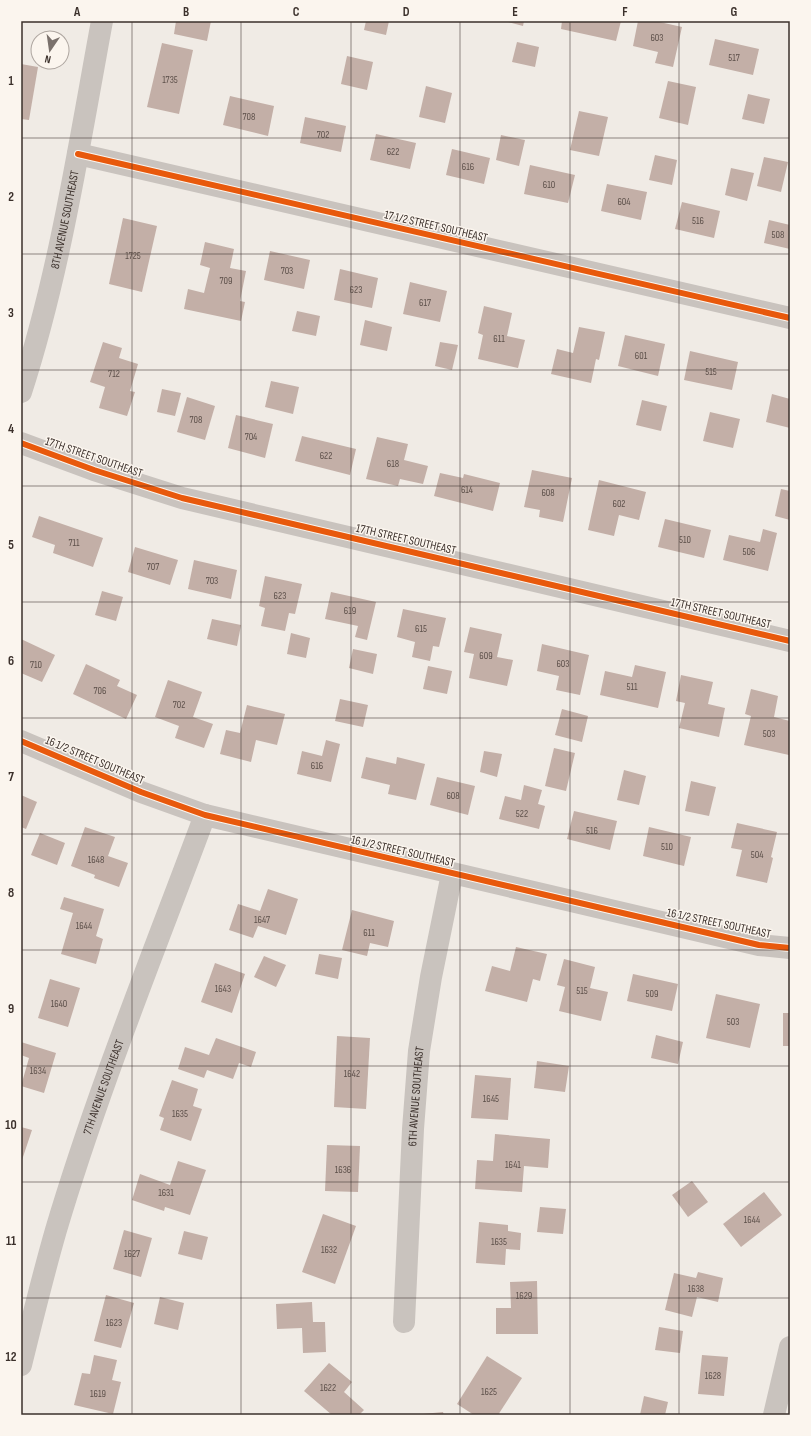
<svg xmlns="http://www.w3.org/2000/svg" width="811" height="1436" font-family="'Sofia Sans Condensed',sans-serif">
<style>
.building{fill:#c3afa7}
.lines{fill:none;stroke-linecap:round;stroke-linejoin:round}
.minor{stroke:#c9c3be;stroke-width:22}
.cycleway-casing{stroke:#fbf5ee;stroke-width:8}
.cycleway{stroke:#e8590c;stroke-width:6}
.grid{fill:none;stroke:#3b302b;stroke-width:1;stroke-opacity:0.55}
.labels{text-anchor:middle;stroke-width:3;stroke-linejoin:round;paint-order:stroke}
.number-label{font-size:10px;fill:#5d504a}
.street-label{font-size:12px;fill:#3b302b;stroke:#fbf5ee}
.neatline{fill:none;stroke:#3b302b;stroke-width:1.5}
.grid-label{font-size:13px;text-anchor:middle;font-weight:bold;fill:#3b302b}
</style>
<rect width="100%" height="100%" fill="#f0ebe5"/>
<!-- building -->
<g class="building">
<polygon points="176,21 211,21 207,41 174,34"/>
<polygon points="366,21 389,21 386,35 364,30"/>
<polygon points="504,21 524,21 523,26"/>
<polygon points="562,21 621,21 616,41 561,29"/>
<polygon points="638,21 655,21 682,27 673,67 655,63 658,52 633,46"/>
<polygon points="715,39 759,49 753,75 709,65"/>
<polygon points="517,42 539,47 535,67 512,62"/>
<polygon points="162,43 193,50 179,114 147,107"/>
<polygon points="347,56 373,62 367,90 341,84"/>
<polygon points="21,64 38,67 29,120 21,119"/>
<polygon points="668,81 696,87 688,125 659,118"/>
<polygon points="426,86 452,93 445,123 419,117"/>
<polygon points="748,94 770,99 764,124 742,119"/>
<polygon points="230,96 274,106 268,136 223,125"/>
<polygon points="579,111 608,117 599,156 570,150"/>
<polygon points="305,117 346,126 341,152 300,143"/>
<polygon points="376,134 416,143 410,169 370,160"/>
<polygon points="501,135 525,140 519,166 496,160"/>
<polygon points="452,149 490,158 484,184 446,175"/>
<polygon points="655,155 677,160 672,185 649,180"/>
<polygon points="764,157 788,162 781,192 757,186"/>
<polygon points="530,165 575,175 568,203 524,194"/>
<polygon points="731,168 754,173 747,201 725,195"/>
<polygon points="607,184 647,192 641,220 601,211"/>
<polygon points="682,202 720,211 714,238 675,229"/>
<polygon points="123,218 157,226 142,292 109,284"/>
<polygon points="769,220 790,225 790,249 764,243"/>
<polygon points="205,242 234,249 230,268 246,271 240,301 245,302 241,321 184,309 188,289 204,293 210,268 200,265"/>
<polygon points="270,251 310,260 304,289 264,280"/>
<polygon points="340,269 378,278 372,308 334,300"/>
<polygon points="410,282 447,291 440,322 403,314"/>
<polygon points="484,306 512,313 507,336 525,340 518,368 478,359 483,335 478,333"/>
<polygon points="297,311 320,316 316,336 292,331"/>
<polygon points="365,320 392,327 387,351 360,345"/>
<polygon points="579,327 605,332 599,360 596,359 591,383 551,374 557,349 573,353"/>
<polygon points="625,335 665,344 658,376 618,366"/>
<polygon points="103,342 122,348 119,358 138,364 130,391 135,392 127,416 99,408 105,387 90,382"/>
<polygon points="440,342 458,345 452,370 435,366"/>
<polygon points="690,351 738,362 732,390 684,380"/>
<polygon points="271,381 299,387 293,414 265,407"/>
<polygon points="162,389 181,393 175,416 157,412"/>
<polygon points="772,394 790,399 790,428 766,422"/>
<polygon points="187,397 215,406 205,440 177,432"/>
<polygon points="642,400 667,406 661,431 636,425"/>
<polygon points="710,412 740,419 733,448 703,441"/>
<polygon points="236,415 273,424 265,458 228,448"/>
<polygon points="302,436 356,449 350,475 295,461"/>
<polygon points="377,437 408,444 404,460 428,466 423,484 400,479 398,486 366,479"/>
<polygon points="532,470 572,478 563,522 539,517 540,510 524,507"/>
<polygon points="440,473 463,478 464,474 500,483 493,511 434,496"/>
<polygon points="599,480 646,492 639,520 619,515 614,536 588,530"/>
<polygon points="781,489 790,491 790,520 775,516"/>
<polygon points="39,516 103,538 93,567 53,553 55,545 32,537"/>
<polygon points="665,519 711,530 704,558 658,547"/>
<polygon points="763,529 777,533 768,571 723,560 729,535 760,542"/>
<polygon points="135,547 178,560 170,585 128,572"/>
<polygon points="194,560 237,570 231,599 188,589"/>
<polygon points="265,576 302,584 295,614 289,613 285,631 261,626 265,608 259,606"/>
<polygon points="102,591 123,597 116,621 95,615"/>
<polygon points="331,592 376,602 367,640 355,637 358,626 325,619"/>
<polygon points="403,609 446,618 439,647 433,646 430,661 412,657 415,642 397,637"/>
<polygon points="212,619 241,625 237,646 207,639"/>
<polygon points="470,627 502,634 497,657 513,660 507,686 469,678 474,654 464,652"/>
<polygon points="291,633 310,638 306,658 287,654"/>
<polygon points="21,639 55,655 42,682 21,673"/>
<polygon points="542,644 589,655 580,695 556,690 559,676 537,671"/>
<polygon points="353,649 377,654 373,674 349,668"/>
<polygon points="86,664 120,680 117,686 137,695 126,719 73,694"/>
<polygon points="635,665 666,672 658,708 600,695 605,671 632,677"/>
<polygon points="428,666 452,671 447,694 423,689"/>
<polygon points="681,675 713,682 708,704 725,708 719,737 679,728 685,703 676,701"/>
<polygon points="168,680 202,692 193,717 213,724 204,748 175,738 179,726 155,717"/>
<polygon points="751,689 778,696 774,717 790,721 790,748 789,755 744,745 751,716 745,714"/>
<polygon points="340,699 368,705 363,727 335,721"/>
<polygon points="247,705 285,714 277,745 256,740 251,762 220,754 226,730 240,733"/>
<polygon points="562,709 588,716 582,742 555,735"/>
<polygon points="326,740 340,744 331,782 297,774 302,751 322,756"/>
<polygon points="554,748 575,753 566,791 545,786"/>
<polygon points="484,751 502,754 497,777 480,772"/>
<polygon points="366,757 396,764 397,757 425,764 416,800 388,794 390,785 361,778"/>
<polygon points="624,770 646,776 639,805 617,800"/>
<polygon points="437,777 475,786 468,815 430,805"/>
<polygon points="691,781 716,787 709,816 685,811"/>
<polygon points="524,785 542,790 538,804 545,806 539,829 499,819 505,796 521,800"/>
<polygon points="21,795 37,802 26,829 21,827"/>
<polygon points="574,811 617,821 610,850 567,839"/>
<polygon points="737,823 777,832 771,857 773,858 767,883 736,876 742,850 731,848"/>
<polygon points="85,827 115,837 108,856 128,863 119,887 94,878 95,875 71,866"/>
<polygon points="649,827 691,837 684,866 643,856"/>
<polygon points="40,833 65,843 57,865 31,855"/>
<polygon points="268,889 298,899 286,935 258,926 253,938 229,930 238,904 260,911"/>
<polygon points="64,897 104,909 96,936 103,939 96,964 61,954 73,913 60,909"/>
<polygon points="352,910 394,921 388,947 370,943 367,956 342,950"/>
<polygon points="516,947 547,954 540,981 533,979 527,1002 485,991 492,966 510,971"/>
<polygon points="319,954 342,958 338,979 315,974"/>
<polygon points="264,956 286,965 276,987 254,977"/>
<polygon points="564,959 595,967 590,988 608,992 601,1021 559,1011 565,987 557,985"/>
<polygon points="215,963 245,974 232,1013 201,1002"/>
<polygon points="633,974 678,984 672,1011 627,1001"/>
<polygon points="50,979 80,988 68,1027 38,1018"/>
<polygon points="716,994 760,1004 750,1048 706,1038"/>
<rect x="783" y="1013" width="7" height="33"/>
<polygon points="656,1035 683,1042 678,1064 651,1058"/>
<polygon points="337,1036 370,1038 366,1109 334,1107"/>
<polygon points="216,1038 256,1052 251,1067 239,1063 233,1079 207,1070 204,1078 178,1069 185,1047 209,1055"/>
<polygon points="21,1042 56,1053 44,1093 21,1086 29,1058 21,1055"/>
<polygon points="537,1061 569,1066 565,1092 534,1088"/>
<polygon points="475,1075 511,1078 508,1120 471,1118"/>
<polygon points="172,1080 198,1089 193,1106 202,1109 191,1141 160,1130 164,1118 159,1116"/>
<polygon points="21,1127 32,1130 21,1163"/>
<polygon points="495,1134 550,1139 548,1168 524,1166 522,1192 475,1189 477,1160 493,1161"/>
<polygon points="327,1145 360,1146 358,1192 325,1191"/>
<polygon points="178,1161 206,1170 190,1215 165,1207 164,1211 132,1200 140,1174 170,1185"/>
<polygon points="692,1181 708,1202 688,1217 672,1195"/>
<polygon points="764,1192 782,1215 741,1247 723,1224"/>
<polygon points="540,1207 566,1209 563,1234 537,1232"/>
<polygon points="323,1214 356,1226 335,1284 302,1272"/>
<polygon points="479,1222 508,1225 508,1231 521,1233 520,1250 506,1249 505,1265 476,1263"/>
<polygon points="124,1230 152,1238 141,1277 113,1269"/>
<polygon points="184,1231 208,1237 202,1260 178,1254"/>
<polygon points="698,1272 723,1278 718,1302 697,1297 692,1317 665,1310 674,1273 696,1278"/>
<polygon points="537,1281 538,1334 496,1334 496,1308 511,1308 510,1282"/>
<polygon points="106,1295 134,1303 121,1348 94,1341"/>
<polygon points="160,1297 184,1303 178,1330 154,1324"/>
<polygon points="312,1302 313,1322 325,1322 326,1352 303,1353 302,1328 277,1329 276,1304"/>
<polygon points="659,1327 683,1331 680,1353 655,1350"/>
<polygon points="94,1355 117,1360 112,1380 121,1382 113,1414 74,1405 82,1373 90,1374"/>
<polygon points="702,1355 728,1357 724,1396 698,1394"/>
<polygon points="487,1356 522,1378 498,1415 474,1415 457,1404"/>
<polygon points="329,1363 352,1382 344,1392 364,1410 359,1415 332,1415 304,1391"/>
<polygon points="644,1396 668,1402 665,1415 640,1415"/>
<polygon points="443,1412 444,1415 423,1415 423,1414"/>
</g>
<g class="lines">
<!-- minor -->
<g class="minor">
<polyline points="78,154 790,318"/>
<path id="s1" d="M21 392C60 272 79 145 102 21"/>
<polyline points="21,443 94,470 182,498 790,641"/>
<polyline points="21,741 141,792 205,815 759,945 790,948"/>
<path id="s2" d="M404 1322 413 1129 419 1051 431 977 452 874"/>
<path id="s3" d="M21 1365C32 1320 43 1275 56 1230 98 1089 154 952 205 815"/>
<polyline points="774,1415 790,1347"/>
</g>
<!-- cycleway casing -->
<g class="cycleway-casing">
<g id="cycleway">
<polyline points="78,154 790,318"/>
<polyline points="21,443 94,470 182,498 790,641"/>
<polyline points="21,741 141,792 205,815 759,945 790,948"/>
</g>
</g>
<!-- cycleway -->
<use href="#cycleway" class="cycleway"/>
</g>
<!-- grid -->
<path class="grid" d="M132 21V1415M241 21V1415M351 21V1415M460 21V1415M570 21V1415M679 21V1415M21 138H790M21 254H790M21 370H790M21 486H790M21 602H790M21 718H790M21 834H790M21 950H790M21 1066H790M21 1182H790M21 1298H790"/>
<g class="labels">
<!-- number labels -->
<g class="number-label">
<text x="657" y="41">603</text>
<text x="734" y="61">517</text>
<text x="170" y="83">1735</text>
<text x="249" y="120">708</text>
<text x="323" y="138">702</text>
<text x="393" y="155">622</text>
<text x="468" y="170">616</text>
<text x="549" y="188">610</text>
<text x="624" y="205">604</text>
<text x="698" y="224">516</text>
<text x="778" y="238">508</text>
<text x="133" y="259">1725</text>
<text x="287" y="274">703</text>
<text x="226" y="284">709</text>
<text x="356" y="293">623</text>
<text x="425" y="306">617</text>
<text x="499" y="342">611</text>
<text x="641" y="359">601</text>
<text x="711" y="375">515</text>
<text x="114" y="377">712</text>
<text x="196" y="423">708</text>
<text x="251" y="440">704</text>
<text x="326" y="459">622</text>
<text x="393" y="467">618</text>
<text x="467" y="493">614</text>
<text x="548" y="496">608</text>
<text x="619" y="507">602</text>
<text x="685" y="543">510</text>
<text x="74" y="546">711</text>
<text x="749" y="555">506</text>
<text x="153" y="570">707</text>
<text x="212" y="584">703</text>
<text x="280" y="599">623</text>
<text x="350" y="614">619</text>
<text x="421" y="632">615</text>
<text x="486" y="659">609</text>
<text x="563" y="667">603</text>
<text x="36" y="668">710</text>
<text x="632" y="690">511</text>
<text x="100" y="694">706</text>
<text x="179" y="708">702</text>
<text x="769" y="737">503</text>
<text x="317" y="769">616</text>
<text x="453" y="799">608</text>
<text x="522" y="817">522</text>
<text x="592" y="834">516</text>
<text x="667" y="850">510</text>
<text x="757" y="858">504</text>
<text x="96" y="863">1648</text>
<text x="262" y="923">1647</text>
<text x="84" y="929">1644</text>
<text x="369" y="936">611</text>
<text x="223" y="992">1643</text>
<text x="582" y="994">515</text>
<text x="652" y="997">509</text>
<text x="59" y="1007">1640</text>
<text x="733" y="1025">503</text>
<text x="38" y="1074">1634</text>
<text x="352" y="1077">1642</text>
<text x="491" y="1102">1645</text>
<text x="180" y="1117">1635</text>
<text x="513" y="1168">1641</text>
<text x="343" y="1173">1636</text>
<text x="166" y="1196">1631</text>
<text x="752" y="1223">1644</text>
<text x="499" y="1245">1635</text>
<text x="329" y="1253">1632</text>
<text x="132" y="1257">1627</text>
<text x="696" y="1292">1638</text>
<text x="524" y="1299">1629</text>
<text x="114" y="1326">1623</text>
<text x="713" y="1379">1628</text>
<text x="328" y="1391">1622</text>
<text x="489" y="1395">1625</text>
<text x="98" y="1397">1619</text>
</g>
<!-- street labels -->
<g class="street-label">
<text dy="4" stroke="none"><textPath href="#s1" startOffset="178">8TH AVENUE SOUTHEAST</textPath></text>
<text transform="translate(436 226) rotate(13)" y="4">17 1/2 STREET SOUTHEAST</text>
<text transform="translate(94 457) rotate(19)" y="4">17TH STREET SOUTHEAST</text>
<text transform="translate(406 539) rotate(13)" y="4">17TH STREET SOUTHEAST</text>
<text transform="translate(721 613) rotate(13)" y="4">17TH STREET SOUTHEAST</text>
<text transform="translate(95 760) rotate(23)" y="4">16 1/2 STREET SOUTHEAST</text>
<text transform="translate(403 851) rotate(13)" y="4">16 1/2 STREET SOUTHEAST</text>
<text transform="translate(719 923) rotate(12)" y="4">16 1/2 STREET SOUTHEAST</text>
<text dy="4" stroke="none"><textPath href="#s3" startOffset="290">7TH AVENUE SOUTHEAST</textPath></text>
<text dy="4" stroke="none"><textPath href="#s2" startOffset="226">6TH AVENUE SOUTHEAST</textPath></text>
</g>
</g>
<!-- border -->
<rect width="811" height="1436" fill="none" stroke="#fbf5ee" stroke-width="44"/>
<!-- north arrow -->
<g transform="translate(50 50) rotate(193)"><circle r="19" fill="#fbf5ee" stroke="#aea6a0"/>
<path d="M0-3L7 15L0 10L-7 15Z" fill="#7a716c"/>
<text y="-6" font-size="11" font-weight="bold" text-anchor="middle" fill="#3b302b">N</text>
</g>
<rect x="22" y="22" width="767" height="1392" class="neatline"/>
<g class="grid-label">
<text x="77" y="16">A</text>
<text x="186" y="16">B</text>
<text x="296" y="16">C</text>
<text x="406" y="16">D</text>
<text x="515" y="16">E</text>
<text x="625" y="16">F</text>
<text x="734" y="16">G</text>
<text x="11" y="85">1</text>
<text x="11" y="201">2</text>
<text x="11" y="317">3</text>
<text x="11" y="433">4</text>
<text x="11" y="549">5</text>
<text x="11" y="665">6</text>
<text x="11" y="781">7</text>
<text x="11" y="897">8</text>
<text x="11" y="1013">9</text>
<text x="11" y="1129">10</text>
<text x="11" y="1245">11</text>
<text x="11" y="1361">12</text>
</g>
</svg>
